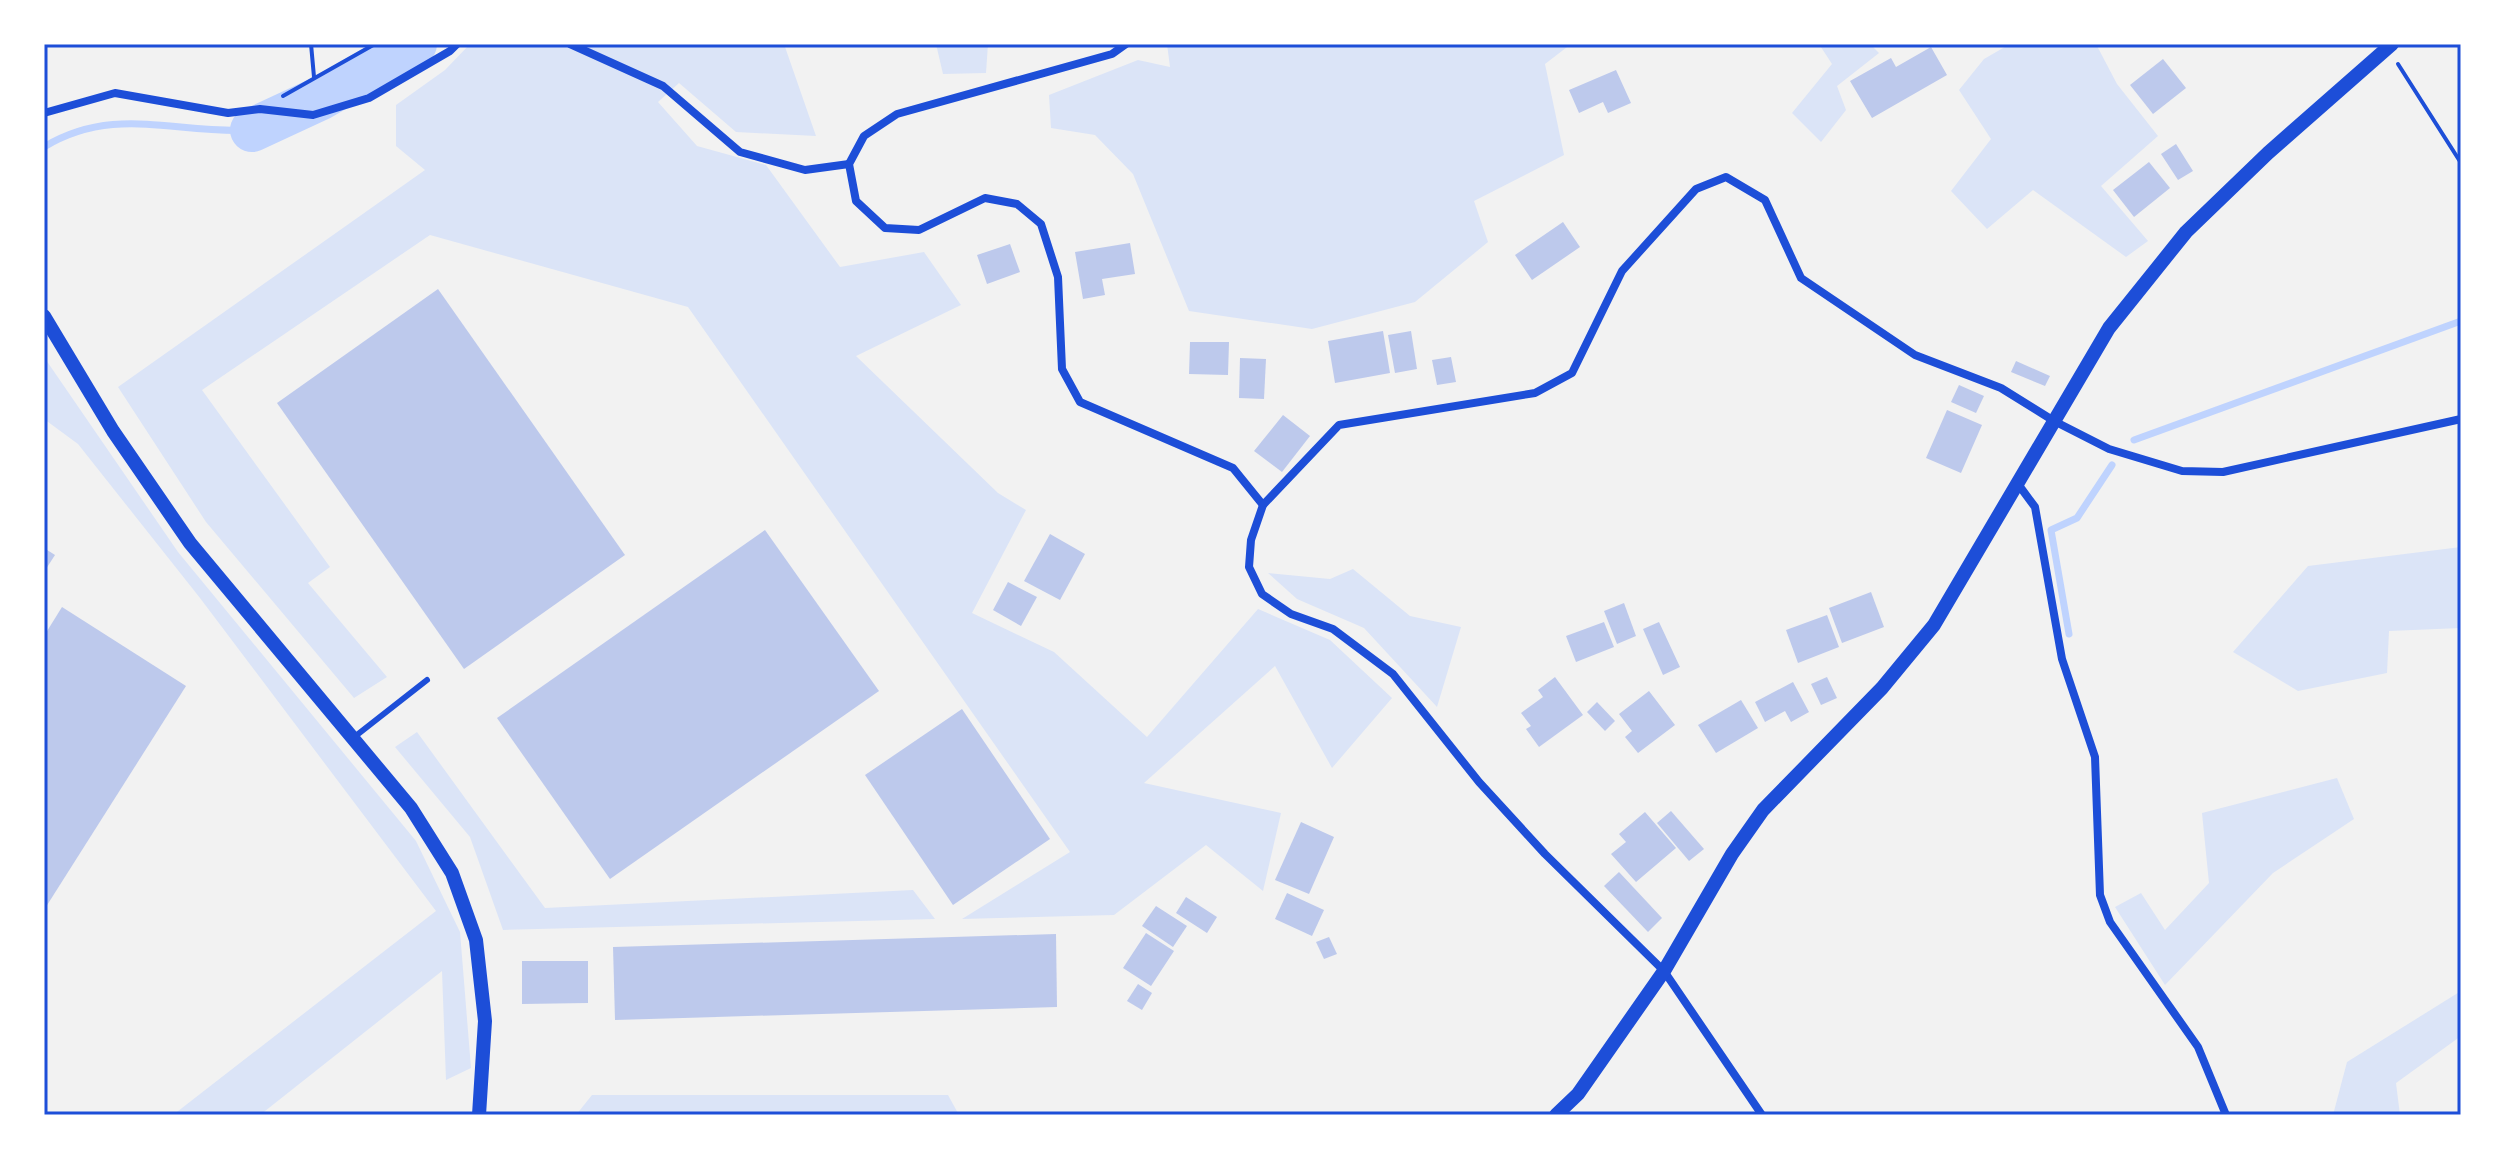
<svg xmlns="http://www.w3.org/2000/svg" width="2505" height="1159" font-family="'Golos Text',sans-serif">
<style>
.green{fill:#dbe4f7}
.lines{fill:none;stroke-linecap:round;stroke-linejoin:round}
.stream{stroke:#bfd3fe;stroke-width:7}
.river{stroke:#bfd3fe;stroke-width:44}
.building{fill:#bdc9ec}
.path{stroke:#1d4ed8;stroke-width:4}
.service{stroke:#1d4ed8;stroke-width:6}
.minor{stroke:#1d4ed8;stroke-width:8}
.tertiary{stroke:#1d4ed8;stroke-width:14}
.neatline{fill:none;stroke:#1d4ed8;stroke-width:3}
</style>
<rect width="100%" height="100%" fill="#f2f2f2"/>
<!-- green -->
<g class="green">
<polygon points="470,44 784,44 816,136 736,132 679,83 658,102 697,146 766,165 840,267 924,252 961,305 856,356 998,493 1026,510 972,613 1054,652 1147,737 1258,609 1330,640 1392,698 1332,768 1275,666 1144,783 1281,813 1263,891 1206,845 1114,915 962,919 1070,852 688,307 430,235 202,390 330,567 308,583 387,677 354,698 206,522 118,387 425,170 396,146 396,105 445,70"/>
<polygon points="936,44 988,44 986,73 943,74"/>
<polygon points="1167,44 1571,44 1545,64 1564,155 1474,201 1488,242 1415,302 1312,329 1189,311 1133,174 1095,135 1051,128 1049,95 1138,60 1170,67"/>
<polygon points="1819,44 1870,44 1879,53 1837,86 1846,110 1821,142 1792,113 1832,64"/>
<polygon points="2010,44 2096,44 2117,84 2158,136 2101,186 2148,241 2126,257 2033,190 1987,229 1951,191 1991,139 1959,90 1984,59"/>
<polygon points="44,357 178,552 416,841 460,932 471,1068 446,1080 442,971 260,1115 173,1115 436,911 200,598 78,444 44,419"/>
<polygon points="2461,547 2461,628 2389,631 2387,673 2298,691 2233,652 2308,566"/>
<polygon points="1353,569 1410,616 1461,627 1437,707 1364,628 1297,599 1268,573 1330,579"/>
<polygon points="417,732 545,908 913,890 935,919 503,930 470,837 395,747"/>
<polygon points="2337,778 2354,819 2273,873 2165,985 2115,907 2141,893 2165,930 2209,883 2202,813"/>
<polygon points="2461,991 2461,1036 2396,1083 2400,1115 2333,1115 2347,1062"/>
<polygon points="592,1095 948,1095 959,1115 576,1115"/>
</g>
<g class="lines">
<!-- stream -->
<g class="stream">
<path d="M44 147C115 104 177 135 252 130"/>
<polyline points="2134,440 2461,321"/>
<polyline points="2069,634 2051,530 2077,518 2112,465"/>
</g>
<!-- river -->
<polyline class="river" points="252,130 321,98 415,44"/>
</g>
<!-- building -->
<g class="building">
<polygon points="1931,47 1947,75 1872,118 1850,81 1891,58 1896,67"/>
<polygon points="2163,59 2186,88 2153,114 2130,85"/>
<polygon points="1616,70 1631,103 1608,113 1603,102 1579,113 1569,90"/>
<polygon points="2176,144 2193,171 2178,180 2161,154"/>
<polygon points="2149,162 2170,188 2134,217 2113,190"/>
<polygon points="1563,222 1580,247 1532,280 1515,255"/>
<polygon points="1130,243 1135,274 1102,279 1105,295 1083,299 1075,252"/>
<polygon points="1010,244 1020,272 987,284 977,255"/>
<polygon points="438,289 625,555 464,669 277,403"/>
<polygon points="1383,331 1390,373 1335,383 1328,341"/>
<polygon points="1411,331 1417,369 1395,373 1388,335"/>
<polygon points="1190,342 1229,342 1228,375 1189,374"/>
<polygon points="1451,357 1456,382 1437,385 1432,360"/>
<polygon points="1240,358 1266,359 1264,399 1239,398"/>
<polygon points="2016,361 2050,376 2045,386 2011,372"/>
<polygon points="1959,385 1984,396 1976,413 1951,402"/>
<polygon points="1947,410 1982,425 1961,473 1926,458"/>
<polygon points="1283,415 1310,436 1282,472 1254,451"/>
<polygon points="765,530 879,691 610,879 497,718"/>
<polygon points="1050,534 1085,554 1060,600 1024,581"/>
<polygon points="44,548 55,555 44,572"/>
<polygon points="1008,582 1037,597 1021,626 993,610"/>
<polygon points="1871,592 1884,627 1842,643 1829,608"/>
<polygon points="1624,603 1636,636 1617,644 1604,611"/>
<polygon points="62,607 186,686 44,910 44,636"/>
<polygon points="1827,615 1839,647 1798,663 1786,630"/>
<polygon points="1604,622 1614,647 1576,662 1566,636"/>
<polygon points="1659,622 1680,667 1663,675 1643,629"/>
<polygon points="1555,677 1583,715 1539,747 1526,729 1531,726 1521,713 1543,697 1538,690"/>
<polygon points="1827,677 1837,698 1821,705 1811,684"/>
<polygon points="1793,682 1809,712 1791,722 1785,711 1765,722 1755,702"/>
<polygon points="1649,691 1675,725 1638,753 1625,737 1632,731 1619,714"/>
<polygon points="1741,700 1758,728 1716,753 1698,725"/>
<polygon points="1597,702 1615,721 1605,731 1587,712"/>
<polygon points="962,709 1050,839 953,905 865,775"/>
<polygon points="1671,811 1704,849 1689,861 1657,823"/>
<polygon points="1645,812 1676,848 1636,882 1611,854 1626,842 1619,834"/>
<polygon points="1301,822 1334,837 1309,894 1275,880"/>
<polygon points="1619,872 1662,918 1648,932 1604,886"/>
<polygon points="1287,893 1324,910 1312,936 1275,919"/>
<polygon points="1186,897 1217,917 1207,933 1176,913"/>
<polygon points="1156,906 1187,926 1173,947 1142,926"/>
<polygon points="1146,933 1174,951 1151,986 1123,968"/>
<polygon points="1056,934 1057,1007 615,1020 613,947"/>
<polygon points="1329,937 1337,954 1324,959 1316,942"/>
<polygon points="522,961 588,961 588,1003 522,1004"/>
<polygon points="1138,984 1152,993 1142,1010 1127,1001"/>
</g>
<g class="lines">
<!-- path -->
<g class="path">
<polyline points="311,44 314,77"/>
<polyline points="2398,64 2461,163"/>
<polyline points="283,96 375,44"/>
</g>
<!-- service -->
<polyline class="service" points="353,738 427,680"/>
<!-- minor -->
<g class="minor">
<polyline points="570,44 663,86 740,152 805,170 849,164"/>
<polyline points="1126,44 1112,54 897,114 864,136 849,164 856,201 885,228 919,230 985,198 1017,204 1041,224 1058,277 1062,369 1080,402 1233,468 1263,505"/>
<polyline points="44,113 115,93 228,113 260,109 313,115 369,98 450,51 457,44"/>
<polyline points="2018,484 2035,507 2062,659 2095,757 2100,895 2110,922 2198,1047 2226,1115"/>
<polyline points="1762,1115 1664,971 1545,854 1479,782 1393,674 1333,629 1291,614 1262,594 1249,567 1251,540 1263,505 1339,425 1535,393 1572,373 1622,271 1696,189 1726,177 1765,200 1801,278 1915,355 2001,388 2054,421 2109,449 2182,471 2223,472 2461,419"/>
</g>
<!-- tertiary -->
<g class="tertiary">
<polyline points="44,316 113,431 190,543 411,808 452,873 476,940 485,1021 479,1115"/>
<polyline points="1556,1115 1578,1094 1664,971 1732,854 1763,810 1882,688 1934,625 2109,328 2186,232 2268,153 2392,44"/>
</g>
</g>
<!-- border -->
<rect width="2505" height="1159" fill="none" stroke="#ffffff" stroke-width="92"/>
<rect x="46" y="46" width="2413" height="1067" class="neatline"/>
</svg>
